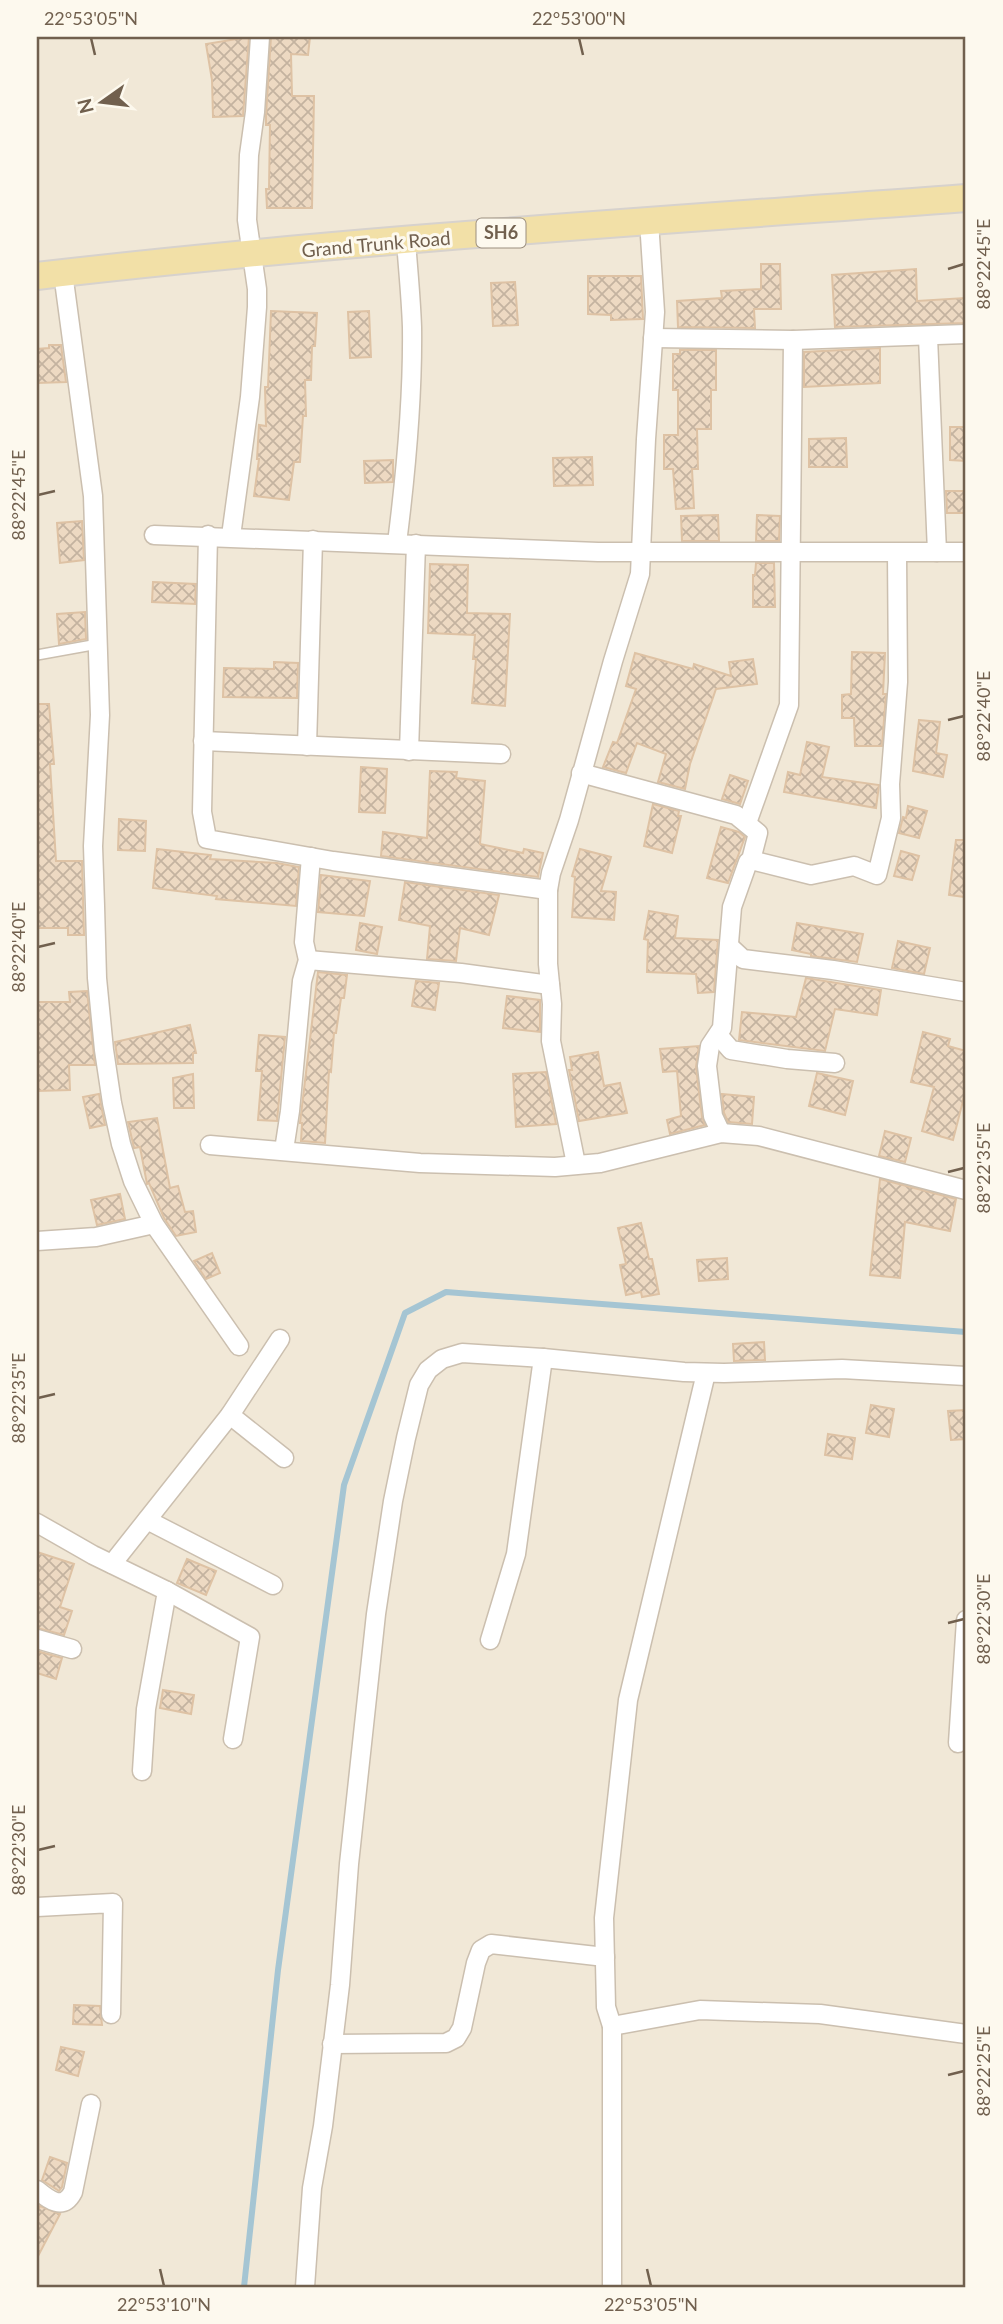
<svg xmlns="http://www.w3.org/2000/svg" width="1003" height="2324" font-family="Lato,sans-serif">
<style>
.residential{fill:#f1e8d7}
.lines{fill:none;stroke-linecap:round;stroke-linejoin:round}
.stream{stroke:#a5c5d3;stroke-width:6}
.building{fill:url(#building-cross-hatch);stroke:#dec2a4;stroke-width:2}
.service-casing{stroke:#cbbfaf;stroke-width:12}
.minor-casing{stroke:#cbbfaf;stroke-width:21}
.primary-casing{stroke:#d7d2cd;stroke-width:30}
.service{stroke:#fff;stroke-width:9}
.minor{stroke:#fff;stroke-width:18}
.primary{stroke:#f2e0a7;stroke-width:26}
.ticks{fill:none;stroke:#71604e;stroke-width:2.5}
.labels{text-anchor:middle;stroke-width:6;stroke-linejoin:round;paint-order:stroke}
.shield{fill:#fdf9ee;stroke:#9b8e7e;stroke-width:2}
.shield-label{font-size:18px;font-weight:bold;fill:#71604e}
.street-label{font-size:19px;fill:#71604e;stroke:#fdf9ee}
.neatline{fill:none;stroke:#71604e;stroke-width:2.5}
.ticks-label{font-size:18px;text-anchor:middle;fill:#71604e}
</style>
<defs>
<pattern id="building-cross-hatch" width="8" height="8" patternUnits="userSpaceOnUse" patternTransform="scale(1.75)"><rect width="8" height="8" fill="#edd9c2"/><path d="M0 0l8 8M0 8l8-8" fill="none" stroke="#c4b3a0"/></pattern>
</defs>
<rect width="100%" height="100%" fill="#faf6e8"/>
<!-- residential -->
<rect class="residential" x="37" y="37" width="929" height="2250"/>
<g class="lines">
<!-- stream -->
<polyline class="stream" points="244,2287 278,1970 344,1485 405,1313 446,1292 966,1332"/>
</g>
<!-- building -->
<g class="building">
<polygon points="249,37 243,116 213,117 212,80 206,44"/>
<polygon points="271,37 310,37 308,55 291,54 292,96 314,96 312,208 267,208 266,189 269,189 270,125 266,125 266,115"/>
<polygon points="761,264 780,264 781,309 754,309 755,328 678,327 677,301 722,298 721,291 761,289"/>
<polygon points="916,269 917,301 965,298 966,323 835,327 832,275"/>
<polygon points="588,276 641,276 643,319 611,320 611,315 588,314"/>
<polygon points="515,282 518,325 493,326 491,283"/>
<polygon points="271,311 317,313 315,346 312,346 311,380 305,380 306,416 303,416 300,462 294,462 289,500 254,496 259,459 257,459 259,425 266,426 265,387 268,387"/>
<polygon points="369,311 371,357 350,358 348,312"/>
<polygon points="49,345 61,345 66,382 37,383 37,349 49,348"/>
<polygon points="880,348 880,383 804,387 804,352"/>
<polygon points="680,350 716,350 716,390 711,390 711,429 697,429 698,469 692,469 694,508 676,509 673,469 664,469 664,435 678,435 678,390 673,390 673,354 680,354"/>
<polygon points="950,427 966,427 966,461 950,460"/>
<polygon points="846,438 847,467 809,467 809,439"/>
<polygon points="592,457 593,485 554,486 553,458"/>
<polygon points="393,460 393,482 365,483 364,461"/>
<polygon points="946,491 966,491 966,513 947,513"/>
<polygon points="718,515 719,541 682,541 681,516"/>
<polygon points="757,515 780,516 779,541 756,541"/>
<polygon points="82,521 84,560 60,563 57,523"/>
<polygon points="756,563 774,563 775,607 753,607 753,575 755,575"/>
<polygon points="430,564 468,565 467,613 510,614 505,706 472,703 476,659 473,659 475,635 428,633"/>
<polygon points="153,582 196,584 195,604 152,602"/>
<polygon points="85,612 86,639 59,644 57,614"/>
<polygon points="852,652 885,653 883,694 886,694 882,746 855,746 854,718 842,718 842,695 851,694"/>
<polygon points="635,653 693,669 694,664 731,676 729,662 753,659 757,684 716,689 690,764 685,789 658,782 666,754 637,743 626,773 603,767 613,742 617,743 636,689 626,686"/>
<polygon points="274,662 298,663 297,698 223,697 224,668 274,669"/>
<polygon points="37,704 49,704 54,764 50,764 56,861 82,861 84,935 68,935 68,928 37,928"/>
<polygon points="919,720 940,722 936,753 947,755 943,777 913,771"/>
<polygon points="807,742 829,747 822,777 879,785 876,808 784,792 788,772 800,775"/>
<polygon points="361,767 387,769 385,813 359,812"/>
<polygon points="430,771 457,772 456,778 485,781 480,844 523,853 524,849 543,853 538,877 381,856 383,832 427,838"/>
<polygon points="730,775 748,781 740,804 722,799"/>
<polygon points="653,804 679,811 678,816 681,816 672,853 644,846"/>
<polygon points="908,806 927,811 919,838 899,833 903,817 906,818"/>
<polygon points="119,819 146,821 145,851 118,850"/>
<polygon points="721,827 739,832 745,837 728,883 707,878"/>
<polygon points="956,840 966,840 965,897 949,895"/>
<polygon points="157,849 211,855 210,859 277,863 299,867 296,906 216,899 217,896 153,888"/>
<polygon points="580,849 611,857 601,891 616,892 614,920 572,917 575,877 572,876"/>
<polygon points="901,851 919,856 912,880 894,876"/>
<polygon points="321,875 370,881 364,916 318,912"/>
<polygon points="405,882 499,895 489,935 460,928 456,961 427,959 430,926 399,920"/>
<polygon points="649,911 678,916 675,938 718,940 714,992 698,993 696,974 647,972 648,940 644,939"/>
<polygon points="360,923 382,927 377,954 356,950"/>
<polygon points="797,923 863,934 857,962 811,956 811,954 792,950"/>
<polygon points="898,941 930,948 924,974 892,968"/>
<polygon points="318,972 347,975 344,998 341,998 336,1033 334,1033 331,1072 329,1071 325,1143 301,1141 302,1123 300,1123"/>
<polygon points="806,978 881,990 877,1015 835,1009 825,1051 739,1040 742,1012 796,1017"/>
<polygon points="416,981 439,983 435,1010 412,1006"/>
<polygon points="87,991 95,1065 69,1065 70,1090 37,1091 37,1002 70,1002 69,992"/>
<polygon points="507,996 540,1000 540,1032 503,1028"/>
<polygon points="190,1025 196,1053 193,1053 193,1063 118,1064 115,1042"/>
<polygon points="923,1032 950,1039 948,1046 966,1051 966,1089 953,1140 922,1131 934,1087 911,1082"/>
<polygon points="259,1035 285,1037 277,1121 258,1120 262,1071 256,1071"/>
<polygon points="699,1046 696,1067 702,1117 705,1125 670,1134 667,1120 681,1116 677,1071 663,1072 660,1049"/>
<polygon points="598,1052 604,1086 620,1083 627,1113 579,1121 569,1070 572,1070 570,1057"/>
<polygon points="546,1072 556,1124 516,1127 513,1074"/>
<polygon points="817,1073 853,1081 845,1115 809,1106"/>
<polygon points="193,1074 194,1108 174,1108 173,1078"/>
<polygon points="99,1094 105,1125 90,1128 83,1097"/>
<polygon points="722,1094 754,1097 752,1124 728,1122 724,1113"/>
<polygon points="157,1118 170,1188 178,1186 185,1212 193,1211 196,1232 176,1236 164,1218 149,1183 147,1184 140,1147 134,1148 128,1122"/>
<polygon points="885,1131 911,1138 905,1162 879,1156"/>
<polygon points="880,1179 956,1199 950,1231 905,1222 900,1278 870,1275"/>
<polygon points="120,1194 125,1219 97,1225 91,1200"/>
<polygon points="641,1223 649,1259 652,1259 659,1294 642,1297 641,1292 626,1295 620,1265 626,1264 618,1228"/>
<polygon points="212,1253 220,1273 206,1279 194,1261"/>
<polygon points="727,1258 728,1279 699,1281 697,1260"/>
<polygon points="764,1342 765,1360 734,1361 733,1344"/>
<polygon points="871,1405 894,1409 889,1437 866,1433"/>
<polygon points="966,1410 966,1439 951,1440 948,1411"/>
<polygon points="828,1434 855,1438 852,1459 825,1455"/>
<polygon points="37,1552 74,1564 60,1607 72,1611 64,1635 37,1628"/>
<polygon points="187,1559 216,1571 206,1595 177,1583"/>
<polygon points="37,1651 62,1658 56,1679 37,1673"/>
<polygon points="163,1690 194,1695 191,1714 160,1708"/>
<polygon points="74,2005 100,2006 102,2025 73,2024"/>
<polygon points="61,2047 84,2052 78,2076 56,2070"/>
<polygon points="50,2157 67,2163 62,2187 59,2191 42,2180"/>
<polygon points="40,2206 60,2214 37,2258 37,2212"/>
</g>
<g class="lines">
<!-- service casing -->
<g class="service-casing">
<polyline id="service" points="37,655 98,644"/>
</g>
<!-- minor casing -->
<g class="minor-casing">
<g id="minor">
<polyline points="63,273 93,496 100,715 93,846 95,906 97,978 104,1050 112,1103 121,1144 133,1181 154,1224 239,1346"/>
<polyline points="928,337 937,552"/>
<polyline points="653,338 793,340 966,334"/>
<polyline points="154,535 598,552 966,552"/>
<polyline points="208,535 202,812 207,839 333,861 548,890"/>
<polyline points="231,536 250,397 257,307 257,289 247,220 249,155 255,112 260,37"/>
<path d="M397 543C406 472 413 399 412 327 411 298 408 269 406 241"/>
<polyline points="203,741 501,754"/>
<polyline points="307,746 313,540"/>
<polyline points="409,751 416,544"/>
<polyline points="581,773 736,815 758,833 751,860 748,862 732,907 722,1028 710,1046 707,1066 713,1116 721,1133"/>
<polyline points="747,823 789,705 793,340"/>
<polyline points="751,860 811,875 854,866 877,875 891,818 890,784 898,682 897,553"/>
<polyline points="729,946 743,959 833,970 966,992"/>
<polyline points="308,960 461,973 550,985"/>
<polyline points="718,1035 731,1050 787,1059 835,1063"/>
<polyline points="210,1145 420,1163 555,1167 600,1163 721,1133 759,1136 966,1190"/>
<polyline points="284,1150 290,1111 302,981 308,960 304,942 311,857"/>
<polyline points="576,1164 551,1041 552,1004 548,964 548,890 551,873 569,820 613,661 640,574 646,439 655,312 649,221"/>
<polyline points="37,1241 96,1237 154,1224"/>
<polyline points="230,1415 284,1458"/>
<polyline points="147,1520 273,1585"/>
<polyline points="37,1523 93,1555 167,1591 146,1709 142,1771"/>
<polyline points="112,1564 230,1415 280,1339"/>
<polyline points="167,1591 250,1637 233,1739"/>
<polyline points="37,1639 72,1649"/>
<polyline points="490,1640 516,1554 543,1358"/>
<polyline points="958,1743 966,1620"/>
<polyline points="37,1907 113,1903 111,2014"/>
<polyline points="612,2026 606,2007 604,1918 628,1700 706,1373"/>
<polyline points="332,2044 446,2043 456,2038 462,2028 476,1963 481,1950 491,1944 605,1957"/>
<path d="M37 2190C49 2200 63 2211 73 2192L91 2104"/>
<polyline points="305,2287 312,2188 323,2126 340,1985 349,1864 376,1614 393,1501 406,1438 419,1385 428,1370 442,1359 462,1353 543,1358 684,1372 724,1373 842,1369 966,1376"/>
<polyline points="612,2287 612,2026 700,2010 820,2014 966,2034"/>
</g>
</g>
<!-- primary casing -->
<g class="primary-casing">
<path id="primary" d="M37 276C345 240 656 221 966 198"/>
</g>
<!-- service -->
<use href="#service" class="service"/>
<!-- minor -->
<use href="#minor" class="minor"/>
<!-- primary -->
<use href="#primary" class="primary"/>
</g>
<!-- ticks -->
<path class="ticks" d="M91 38 95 55M579 38 583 55M948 269 964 264M38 495 55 491M948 720 964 716M38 947 55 943M948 1172 964 1168M38 1398 55 1394M948 1623 964 1619M38 1850 55 1846M948 2075 964 2071M160 2269 164 2286M647 2269 651 2286"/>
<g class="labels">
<!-- shield labels -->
<rect class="shield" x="476.5" y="218.5" width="49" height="29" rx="5"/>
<g class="shield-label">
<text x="501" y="239">SH6</text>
</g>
<!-- street labels -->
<g class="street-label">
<text transform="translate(376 244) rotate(-5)" y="7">Grand Trunk Road</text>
</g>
</g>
<!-- border -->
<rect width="1003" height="2324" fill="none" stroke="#fdf9ee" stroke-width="77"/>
<!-- north arrow -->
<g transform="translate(102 102) rotate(256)" stroke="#fdf9ee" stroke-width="5" paint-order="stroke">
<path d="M0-5L12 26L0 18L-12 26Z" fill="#71604e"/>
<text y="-10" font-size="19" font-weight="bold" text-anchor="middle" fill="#71604e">N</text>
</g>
<rect x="38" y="38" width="926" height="2248" class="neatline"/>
<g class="ticks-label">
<text x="91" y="25">22°53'05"N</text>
<text x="579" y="25">22°53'00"N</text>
<text transform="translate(984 264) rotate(-90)" y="6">88°22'45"E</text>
<text transform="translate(19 495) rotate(-90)" y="6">88°22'45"E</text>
<text transform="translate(984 716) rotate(-90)" y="6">88°22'40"E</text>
<text transform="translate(19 947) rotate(-90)" y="6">88°22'40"E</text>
<text transform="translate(984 1168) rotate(-90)" y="6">88°22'35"E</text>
<text transform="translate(19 1398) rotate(-90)" y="6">88°22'35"E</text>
<text transform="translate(984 1619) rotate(-90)" y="6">88°22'30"E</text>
<text transform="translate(19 1850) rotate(-90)" y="6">88°22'30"E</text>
<text transform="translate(984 2071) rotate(-90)" y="6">88°22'25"E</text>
<text x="164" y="2311">22°53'10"N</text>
<text x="651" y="2311">22°53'05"N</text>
</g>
</svg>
